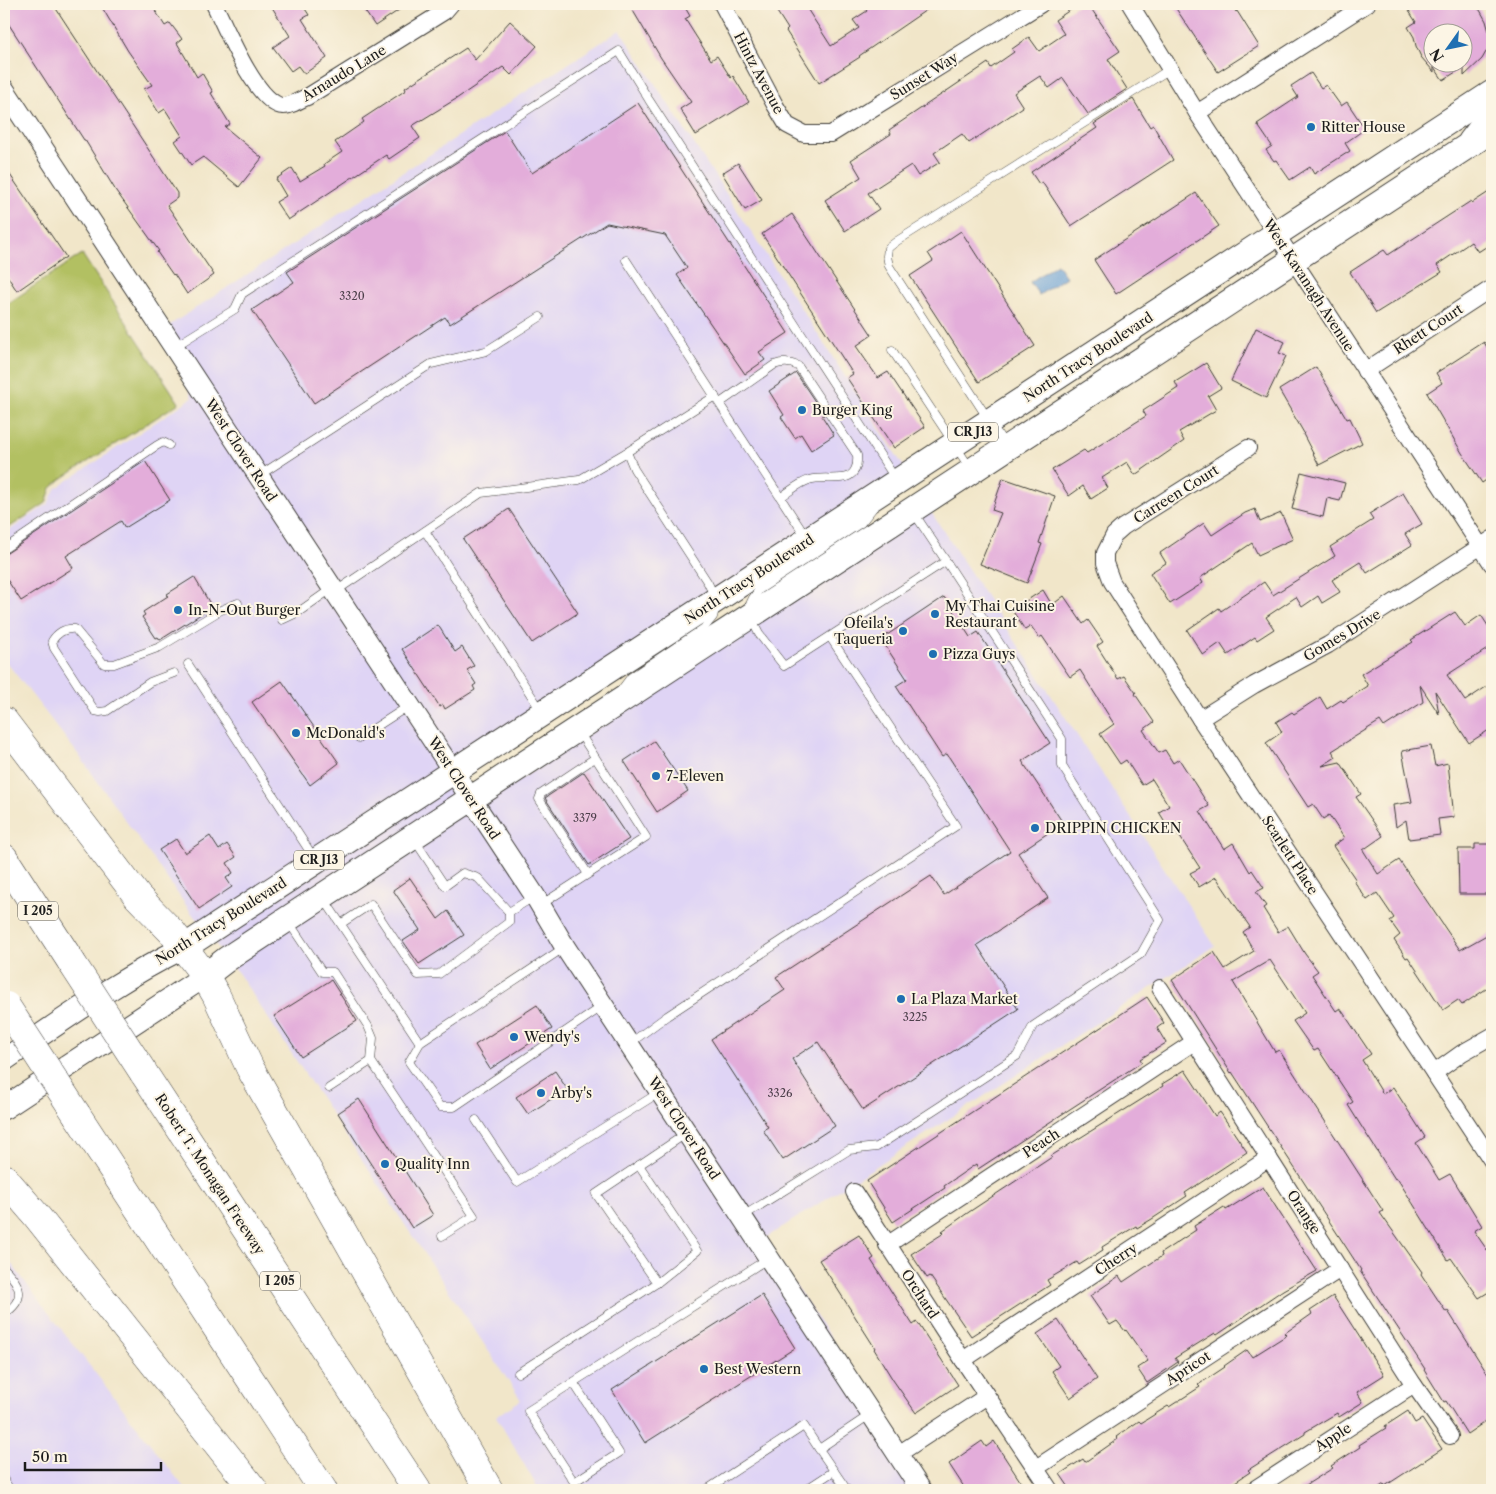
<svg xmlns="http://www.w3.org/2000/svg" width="1496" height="1494" font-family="'Libre Caslon Text',serif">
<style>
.built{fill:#dfd4f5}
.green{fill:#b2c062;stroke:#676e3f}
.water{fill:#659dd3;stroke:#405c78}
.building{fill:#e3adda;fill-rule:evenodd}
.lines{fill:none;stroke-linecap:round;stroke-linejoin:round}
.service-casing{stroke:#3c3a36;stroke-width:9}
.minor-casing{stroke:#3c3a36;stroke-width:18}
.tertiary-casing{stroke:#3c3a36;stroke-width:22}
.secondary-casing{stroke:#3c3a36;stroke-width:24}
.primary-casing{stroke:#3c3a36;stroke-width:27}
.motorway-casing{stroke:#3c3a36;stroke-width:29}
.service{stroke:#fff;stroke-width:8}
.minor{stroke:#fff;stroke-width:16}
.tertiary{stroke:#fff;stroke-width:20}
.secondary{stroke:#fff;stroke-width:22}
.primary{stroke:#fff;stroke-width:25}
.motorway{stroke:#fff;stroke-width:28}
.motorway-bridge-casing{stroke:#3c3a36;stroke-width:29;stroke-linecap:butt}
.motorway-bridge{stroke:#fff;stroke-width:28}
.poi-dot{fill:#1f6fb2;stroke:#fcf5e5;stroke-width:2}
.labels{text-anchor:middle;stroke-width:4;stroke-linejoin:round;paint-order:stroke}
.number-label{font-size:11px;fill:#4e404c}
.shield{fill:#fcf5e5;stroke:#5f5d58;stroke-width:1}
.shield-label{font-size:12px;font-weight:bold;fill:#1c1c1c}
.street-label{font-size:14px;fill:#1c1c1c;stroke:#fcf5e5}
.poi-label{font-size:14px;fill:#1c1c1c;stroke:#fcf5e5;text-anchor:start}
</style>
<rect width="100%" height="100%" fill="#fcf5e5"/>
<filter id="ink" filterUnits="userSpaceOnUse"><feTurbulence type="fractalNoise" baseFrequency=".02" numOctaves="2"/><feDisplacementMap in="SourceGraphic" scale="10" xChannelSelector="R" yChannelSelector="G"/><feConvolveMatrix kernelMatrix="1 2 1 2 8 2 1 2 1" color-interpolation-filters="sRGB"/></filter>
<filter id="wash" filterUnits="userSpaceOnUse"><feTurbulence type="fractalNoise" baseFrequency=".0096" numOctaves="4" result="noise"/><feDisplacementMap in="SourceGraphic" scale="20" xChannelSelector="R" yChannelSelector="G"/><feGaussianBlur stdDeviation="1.12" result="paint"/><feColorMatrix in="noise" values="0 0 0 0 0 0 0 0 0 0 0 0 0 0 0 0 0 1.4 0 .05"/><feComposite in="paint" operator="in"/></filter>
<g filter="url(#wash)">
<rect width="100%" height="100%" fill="#f1e6c9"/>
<!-- built -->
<g class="built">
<polygon points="620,30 906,470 454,764 483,804 929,509 1215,946 764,1239 933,1490 539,1490 496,1416 521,1400 239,974 193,915 78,754 4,659 4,534 48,504 55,489 192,398 167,327"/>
<polygon points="4,1254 41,1303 186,1490 4,1490"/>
</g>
<!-- green -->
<polygon class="green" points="82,254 179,403 61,479 51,488 46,503 4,531 4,306"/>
<!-- water -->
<polygon class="water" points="1057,264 1066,277 1039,295 1030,282"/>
<g id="blocks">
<!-- building -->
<g class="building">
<polygon points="4,4 53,4 177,193 177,198 167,205 214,275 187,294 174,274 173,275 157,252 159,251 116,191 85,140 84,140 4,17"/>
<polygon points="100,4 151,4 165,26 170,23 182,39 177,43 197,77 202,73 213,92 211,93 230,124 225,127 262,158 239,187 203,157 191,165 175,141 182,136 165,109 159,113 144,89 152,85 128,51"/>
<polygon points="270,4 302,4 309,15 302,19 327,58 304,74 298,66 291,71 273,47 290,36"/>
<polygon points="360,4 408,4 375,26"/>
<polygon points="629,4 683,4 690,16 685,19 711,60 717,56 731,78 733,76 749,102 696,135 680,109 691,102 661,58"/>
<polygon points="772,4 804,4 831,46 859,28 853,20 867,11 862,4 935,4 859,56 860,57 819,83 786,31 788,29"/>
<polygon points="1079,4 1088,4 1120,51 1108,59 1127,89 1088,114 1063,78 1049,88 1040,76 1014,93 1023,107 969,143 962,134 934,153 940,162 918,176 911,165 868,193 879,209 845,231 825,200 861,177 851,160 891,134 889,130 988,63 991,68 1014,52 1012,49 1029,37 1039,51 1064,34 1055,20"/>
<polygon points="1173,4 1231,4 1236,12 1237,11 1259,46 1218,72"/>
<path d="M1421 4H1471L1480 10 1486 21 1490 35 1492 39V48L1486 52 1482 59 1464 76V67L1443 80 1434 67V72L1421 57 1416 46 1414 37 1408 27 1416 22 1409 11ZM1434 32H1464V62H1434Z"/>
<polygon points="510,21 537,46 511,75 503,67 456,99 412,126 420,138 389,159 386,155 288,220 276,202 286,196 276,179 292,168 300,181 325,166 324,164 342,152 335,142 364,122 362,119 406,90 405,88 466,48 475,60"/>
<polygon points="1311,73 1321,88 1326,85 1341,106 1347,102 1365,129 1345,143 1350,151 1314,174 1310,167 1290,180 1276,160 1274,161 1266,150 1272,146 1257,124 1298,97 1291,86"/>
<polygon points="1133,99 1150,127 1153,125 1173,160 1071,226 1042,182 1039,184 1031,172 1097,128 1094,124"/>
<polygon points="638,103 788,333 759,352 765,360 745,374 677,275 687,268 665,235 607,223 450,324 445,317 314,403 252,310 294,282 287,272 505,131 532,173"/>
<polygon points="738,163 762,200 745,210 722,173"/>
<polygon points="4,166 66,257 17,291 4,271"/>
<polygon points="1492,190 1492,243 1478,252 1471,242 1437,265 1442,272 1376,313 1350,272 1384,250 1388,255 1471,201 1472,203"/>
<polygon points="1196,193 1219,226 1116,294 1094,260"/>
<polygon points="792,214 872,335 856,346 878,378 888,372 925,427 894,448 847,378 853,374 762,234"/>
<polygon points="961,231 1035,346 979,382 910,276 933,261 928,253"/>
<polygon points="1256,328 1285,342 1279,353 1286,356 1266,398 1231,381"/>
<polygon points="1484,342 1492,356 1492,476 1482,483 1462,453 1427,393 1442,383 1436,373"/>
<polygon points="1206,363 1221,388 1208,396 1216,410 1179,432 1184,441 1135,475 1127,462 1102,478 1108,488 1091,499 1083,486 1069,496 1052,470 1084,450 1087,453 1146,416 1143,411 1178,388 1175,382"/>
<polygon points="1316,367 1347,419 1350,418 1362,443 1319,465 1303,434 1304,433 1279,390"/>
<polygon points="796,373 824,415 822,416 834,435 811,450 801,434 795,438 781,417 784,415 769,391"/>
<polygon points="145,461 170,500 125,528 121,521 66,556 73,568 21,601 4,575 4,555"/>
<polygon points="1301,472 1345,483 1340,501 1327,498 1323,517 1292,509"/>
<polygon points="1003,478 1055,496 1039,543 1042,544 1027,583 980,564 1001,513 992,510"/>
<polygon points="1403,493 1422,524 1405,534 1412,545 1367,573 1360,562 1332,580 1340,592 1322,603 1318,596 1302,607 1296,597 1266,617 1274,629 1257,640 1255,637 1228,655 1220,643 1203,655 1187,630 1219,608 1221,611 1264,582 1273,595 1335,556 1330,547 1373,520 1369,514"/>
<polygon points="509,509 578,613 532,643 463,539"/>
<polygon points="1255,509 1260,522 1281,513 1293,539 1258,555 1252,543 1200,578 1203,583 1170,604 1150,573 1166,563 1160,553 1204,523 1212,535 1245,513"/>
<polygon points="194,577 212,607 160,640 158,637 156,638 142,617 145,615 143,612 168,596 167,594"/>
<polygon points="1043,590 1052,605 1064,596 1083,624 1088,620 1103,642 1097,646 1118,679 1124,676 1136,693 1135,694 1154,722 1143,730 1159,753 1165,750 1173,763 1179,759 1209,806 1200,811 1224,849 1233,843 1250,872 1252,870 1264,888 1256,892 1266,906 1263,908 1278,932 1288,926 1305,954 1318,971 1312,975 1336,1011 1340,1008 1371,1054 1362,1060 1383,1094 1393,1087 1425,1137 1416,1143 1439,1180 1450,1174 1482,1226 1474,1231 1492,1257 1492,1290 1479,1298 1451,1258 1448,1260 1397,1178 1395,1179 1363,1129 1348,1105 1353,1102 1318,1049 1314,1051 1293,1021 1305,1013 1270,960 1233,982 1275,1052 1279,1050 1383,1211 1380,1213 1422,1272 1421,1274 1446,1312 1448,1311 1492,1381 1492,1417 1467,1434 1446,1401 1444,1402 1424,1370 1425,1369 1360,1271 1361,1270 1232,1072 1231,1073 1172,980 1214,952 1225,969 1254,951 1243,932 1250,927 1216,877 1199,887 1190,873 1200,868 1171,823 1167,825 1159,812 1169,806 1152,779 1142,785 1126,760 1120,764 1100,734 1114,724 1080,670 1070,677 1042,636 1039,638 1031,626 1025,630 1012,610"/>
<polygon points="944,597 970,637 978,632 1050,743 1022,761 1063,823 1018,853 1048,898 977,945 1018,1009 863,1110 818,1042 792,1059 835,1126 783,1160 763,1130 768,1127 711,1039 785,990 776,977 931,876 944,895 1010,851 947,754 942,757 896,686 907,679 881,639"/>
<polygon points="1455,612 1465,626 1481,615 1492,632 1492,646 1447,675 1465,701 1492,683 1492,728 1469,743 1435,691 1439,714 1420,685 1423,702 1384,727 1380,721 1332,751 1336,757 1322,766 1340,762 1361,794 1356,797 1383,836 1363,850 1378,874 1399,860 1460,950 1492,932 1492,985 1462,1005 1458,1000 1443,1010 1408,957 1406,958 1394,940 1400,935 1390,921 1394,918 1377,893 1367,900 1354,881 1356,880 1333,846 1344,838 1329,815 1323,819 1313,804 1308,807 1266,743 1282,732 1276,722 1292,712 1294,714 1320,697 1327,709 1341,700 1343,702 1368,686 1361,674 1413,642 1411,640"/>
<polygon points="438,625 455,652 462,647 474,666 467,670 476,684 473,686 475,690 445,709 443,705 440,707 402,649"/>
<polygon points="282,681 339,763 310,785 252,702"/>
<polygon points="654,741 688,791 657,812 624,761"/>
<polygon points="1431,746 1435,766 1448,763 1454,817 1438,819 1440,835 1409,839 1406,820 1396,827 1393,805 1412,802 1402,751"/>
<polygon points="584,772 629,839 589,865 545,798"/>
<polygon points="210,836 219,850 227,844 236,857 227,863 233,873 226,878 232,887 199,909 159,850 176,839 185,853"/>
<polygon points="1475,844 1492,844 1492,894 1459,894 1458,849 1475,849"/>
<polygon points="410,878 438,919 448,911 464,935 419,964 403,941 420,930 393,890"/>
<polygon points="331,980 357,1021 301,1057 274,1016"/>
<polygon points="1147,997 1164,1023 1157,1028 1166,1043 1140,1059 1142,1062 1119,1077 978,1169 976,1164 944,1186 945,1188 893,1222 867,1181"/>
<polygon points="537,1005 552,1029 490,1069 475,1045"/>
<polygon points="1185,1070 1215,1116 1220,1112 1247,1152 1185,1193 1187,1196 1152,1219 1137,1228 1136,1226 1102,1247 1103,1250 1079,1265 1077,1262 1047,1280 1050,1285 971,1336 930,1276 927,1278 911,1254 944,1233 942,1231 969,1212 1052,1157 1051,1156 1163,1086 1162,1084"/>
<polygon points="555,1071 567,1089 528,1114 516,1097"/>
<polygon points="359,1099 433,1215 412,1228 338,1113"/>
<polygon points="1263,1187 1317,1271 1283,1290 1217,1335 1215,1333 1175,1358 1178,1362 1147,1383 1137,1368 1148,1361 1126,1330 1125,1331 1117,1321 1110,1325 1090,1296 1119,1276 1123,1282 1162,1256 1161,1253 1196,1230 1194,1226 1224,1207 1226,1210"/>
<polygon points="859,1235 874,1258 871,1260 913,1325 917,1322 958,1385 916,1413 893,1380 874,1349 875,1348 819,1260"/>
<polygon points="762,1295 795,1348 645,1443 612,1390"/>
<polygon points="1333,1296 1384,1375 1357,1392 1363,1402 1339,1417 1337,1413 1305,1432 1305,1434 1248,1470 1250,1472 1223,1490 1071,1490 1060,1474 1083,1459 1085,1462 1118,1439 1116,1437 1139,1421 1141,1423 1168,1406 1169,1407 1200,1387 1198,1385 1225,1367 1224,1366 1247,1350 1252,1357 1287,1335 1285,1333 1312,1314 1310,1311"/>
<polygon points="1058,1320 1097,1379 1070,1398 1052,1371 1059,1366 1037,1334"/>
<polygon points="1408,1411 1415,1423 1422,1419 1442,1449 1385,1486 1384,1484 1375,1490 1298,1490 1333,1468 1331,1466 1360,1447 1359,1445 1386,1428 1385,1426"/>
<polygon points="982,1441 986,1447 994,1441 1026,1490 966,1490 949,1464"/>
</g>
</g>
</g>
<g filter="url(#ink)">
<use href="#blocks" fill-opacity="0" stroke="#3c3a36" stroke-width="1"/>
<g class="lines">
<!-- service casing -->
<g class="service-casing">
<g id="service">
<polyline points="626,260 806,537"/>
<polyline points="174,347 235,309 242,294 619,51 649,100 895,478"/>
<polyline points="892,350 970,468"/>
<path d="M720 403 774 365C783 362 789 362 798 366L857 455C860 489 828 474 809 480 799 483 789 492 781 497"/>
<polyline points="1005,445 889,266 887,256 888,248 897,241 1170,69"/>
<polyline points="627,452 634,469 708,583 715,598"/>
<polyline points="260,475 431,364 486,351 540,317"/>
<polyline points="914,513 946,561"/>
<polyline points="425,531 540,709"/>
<polyline points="4,549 156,446 163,442 169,445"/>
<polyline points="336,591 481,493 579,480 627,452 715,396"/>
<path d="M749 609C750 601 754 596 759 590L861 523 873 508"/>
<polyline points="282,620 297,613 331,589"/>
<polyline points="188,664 314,858"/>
<path d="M174 673 150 682 107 711 100 712 95 711 54 648 52 641C58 632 65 628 75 629L104 664H114L160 647 221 610 238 603"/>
<polyline points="622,689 631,677 704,628 713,617 715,609"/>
<polyline points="359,738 410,705"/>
<polyline points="414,839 445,886 463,873 478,878 509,912"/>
<polyline points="588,874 539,799 541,794 595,758"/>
<polyline points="324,899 420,1043"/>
<polyline points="542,904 646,837 579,732"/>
<polyline points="288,921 322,972 333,972 368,1026 373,1038 371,1061 474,1216 442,1236"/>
<polyline points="342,923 371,904 418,975 439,974 509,922 509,912 535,896"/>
<polyline points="565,947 420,1043 409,1062 440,1107 454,1107 603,1006"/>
<polyline points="629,1044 667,1016 956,826 830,637"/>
<polyline points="329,1088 371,1061"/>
<polyline points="476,1120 517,1182 660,1092"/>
<polyline points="639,1165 697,1251 657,1283"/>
<polyline points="743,1216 849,1150 877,1147 1017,1056 1033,1026 1141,954 1160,920 1062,766 1062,739 946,561 784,666 759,634 752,620"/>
<path d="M4 1268C21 1285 27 1299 4 1314"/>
<polyline points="518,1373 657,1283 596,1194 687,1133"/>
<polyline points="573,1382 619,1453 574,1482 528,1411 769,1258"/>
<polyline points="834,1471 847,1490"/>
<polyline points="4,1480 10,1490"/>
<polyline points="706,1490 804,1426 819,1449"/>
<polyline points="805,1490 834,1471 819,1449 871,1414"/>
<polyline points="903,1490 916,1483"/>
</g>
</g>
<!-- minor casing -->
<g class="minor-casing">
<g id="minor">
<path d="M214 4C226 28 253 95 278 105 287 109 299 100 307 97L445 11 451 4"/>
<polyline points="722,4 775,105 787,125 804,134 831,134 1041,4"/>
<polyline points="1130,4 1197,113 1492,564"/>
<polyline points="1197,113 1367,4"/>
<polyline points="1467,139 1477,126 1492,114"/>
<polyline points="1365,371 1492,288"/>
<polyline points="1248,448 1123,527 1114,535 1105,553 1105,563 1112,582 1200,719 1492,1161"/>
<polyline points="1200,719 1254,685 1328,645 1492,539"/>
<polyline points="1160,988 1414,1385 1450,1436"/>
<polyline points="1434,1073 1462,1053 1492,1036"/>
<polyline points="854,1192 963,1360 1050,1490"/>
<polyline points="887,1245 1194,1042"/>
<polyline points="963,1360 1269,1158"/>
<polyline points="897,1455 987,1396"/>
<polyline points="1036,1468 1340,1269"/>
<polyline points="1253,1490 1414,1385"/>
</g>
</g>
<!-- tertiary casing -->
<g class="tertiary-casing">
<polyline id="tertiary" points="4,89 439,750 535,896 565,947 921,1490"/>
</g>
<!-- secondary casing -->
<g class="secondary-casing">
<g id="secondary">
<path d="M4 1060C62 1021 120 979 183 948"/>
<polyline points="4,1108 205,976"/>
</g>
</g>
<!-- primary casing -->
<g class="primary-casing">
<g id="primary">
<polyline points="183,948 1492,93"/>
<polyline points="205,976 227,959 286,920 1492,130"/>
</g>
</g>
<!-- motorway casing -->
<g class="motorway-casing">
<g id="motorway">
<polyline points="4,721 138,897 172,932 205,976 216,995 250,1068 489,1490"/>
<polyline points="4,858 72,963"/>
<polyline points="143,1072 417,1490"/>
<polyline points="77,1115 323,1490"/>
<polyline points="4,1178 35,1214 254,1490"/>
</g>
</g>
<!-- service -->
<use href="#service" class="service"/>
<!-- minor -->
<use href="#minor" class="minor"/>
<!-- tertiary -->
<use href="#tertiary" class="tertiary"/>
<!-- secondary -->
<use href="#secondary" class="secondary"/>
<!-- primary -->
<use href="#primary" class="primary"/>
<!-- motorway -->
<use href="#motorway" class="motorway"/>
<!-- motorway-bridge casing -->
<g class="motorway-bridge-casing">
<g id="motorway-bridge">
<polyline points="72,963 143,1072"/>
<polyline points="6,1006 77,1115"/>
</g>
</g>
<!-- motorway-bridge -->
<use href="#motorway-bridge" class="motorway-bridge"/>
</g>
</g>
<!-- markers -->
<g class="poi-dot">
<circle cx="1311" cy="127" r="5"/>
<circle cx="802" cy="410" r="5"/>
<circle cx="178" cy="610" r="5"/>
<circle cx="935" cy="614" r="5"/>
<circle cx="903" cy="631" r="5"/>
<circle cx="933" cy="654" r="5"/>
<circle cx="296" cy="733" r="5"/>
<circle cx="656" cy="776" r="5"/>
<circle cx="1035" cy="828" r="5"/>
<circle cx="901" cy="999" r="5"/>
<circle cx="514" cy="1037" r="5"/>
<circle cx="541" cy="1093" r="5"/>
<circle cx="385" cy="1164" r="5"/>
<circle cx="704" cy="1369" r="5"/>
</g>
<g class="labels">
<!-- number labels -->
<g class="number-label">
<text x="352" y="300">3320</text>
<text x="585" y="822">3379</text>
<text x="915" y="1021">3225</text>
<text x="780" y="1097">3326</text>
</g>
<!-- shield labels -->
<g class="shield">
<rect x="948" y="422.5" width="50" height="19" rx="4"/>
<rect x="294" y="850.5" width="50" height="19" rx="4"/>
<rect x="18" y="901.5" width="40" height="19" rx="4"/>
<rect x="260" y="1271.5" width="40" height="19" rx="4"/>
</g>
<g class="shield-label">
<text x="973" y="436">CR J13</text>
<text x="319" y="864">CR J13</text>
<text x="38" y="915">I 205</text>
<text x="280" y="1285">I 205</text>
</g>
<!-- street labels -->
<g class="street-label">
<text transform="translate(344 73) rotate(-31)" y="5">Arnaudo Lane</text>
<text transform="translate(759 73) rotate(62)" y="5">Hintz Avenue</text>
<text transform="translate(924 76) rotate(-32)" y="5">Sunset Way</text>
<text transform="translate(1309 285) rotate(57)" y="5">West Kavanagh Avenue</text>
<text transform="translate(1428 329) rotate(-33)" y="5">Rhett Court</text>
<text transform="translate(1088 357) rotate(-33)" y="5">North Tracy Boulevard</text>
<text transform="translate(241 450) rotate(57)" y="5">West Clover Road</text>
<text transform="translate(1176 494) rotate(-32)" y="5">Carreen Court</text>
<text transform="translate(749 579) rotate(-33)" y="5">North Tracy Boulevard</text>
<text transform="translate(1342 635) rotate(-31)" y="5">Gomes Drive</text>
<text transform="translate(464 788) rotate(57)" y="5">West Clover Road</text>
<text transform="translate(1290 855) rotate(57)" y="5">Scarlett Place</text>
<text transform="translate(221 921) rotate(-32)" y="5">North Tracy Boulevard</text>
<text transform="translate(684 1128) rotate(57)" y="5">West Clover Road</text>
<text transform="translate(1041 1143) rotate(-33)" y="5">Peach</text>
<text transform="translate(210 1174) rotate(57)" y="5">Robert T. Monagan Freeway</text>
<text transform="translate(1304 1212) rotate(57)" y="5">Orange</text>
<text transform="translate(1116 1259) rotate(-33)" y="5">Cherry</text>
<text transform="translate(920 1294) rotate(57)" y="5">Orchard</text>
<text transform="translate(1188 1368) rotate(-33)" y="5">Apricot</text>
<text transform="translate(1333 1437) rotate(-33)" y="5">Apple</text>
</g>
<!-- poi labels -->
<g class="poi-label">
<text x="1321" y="132">Ritter House</text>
<text x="812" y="415">Burger King</text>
<text x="945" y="611">My Thai Cuisine<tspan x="945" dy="16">Restaurant</tspan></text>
<text x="188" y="615">In-N-Out Burger</text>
<text x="893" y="628" text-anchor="end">Ofeila's<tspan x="893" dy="16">Taqueria</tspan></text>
<text x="943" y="659">Pizza Guys</text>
<text x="306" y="738">McDonald's</text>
<text x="666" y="781">7-Eleven</text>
<text x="1045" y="833">DRIPPIN CHICKEN</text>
<text x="911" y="1004">La Plaza Market</text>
<text x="524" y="1042">Wendy's</text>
<text x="551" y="1098">Arby's</text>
<text x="395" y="1169">Quality Inn</text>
<text x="714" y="1374">Best Western</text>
</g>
</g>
<!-- margin -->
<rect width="1496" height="1494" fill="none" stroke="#fcf5e5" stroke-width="20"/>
<!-- north arrow -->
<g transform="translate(1448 48) rotate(237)"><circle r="24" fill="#fcf5e5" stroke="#a29e95"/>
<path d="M0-4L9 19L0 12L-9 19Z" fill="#1f6fb2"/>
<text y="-8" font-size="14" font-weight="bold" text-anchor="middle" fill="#1c1c1c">N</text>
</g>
<!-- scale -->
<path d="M25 1462v8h136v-8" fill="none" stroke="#1c1c1c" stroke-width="2.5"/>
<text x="32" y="1462" font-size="15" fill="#1c1c1c" stroke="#fcf5e5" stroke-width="4" paint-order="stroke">50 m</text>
</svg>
